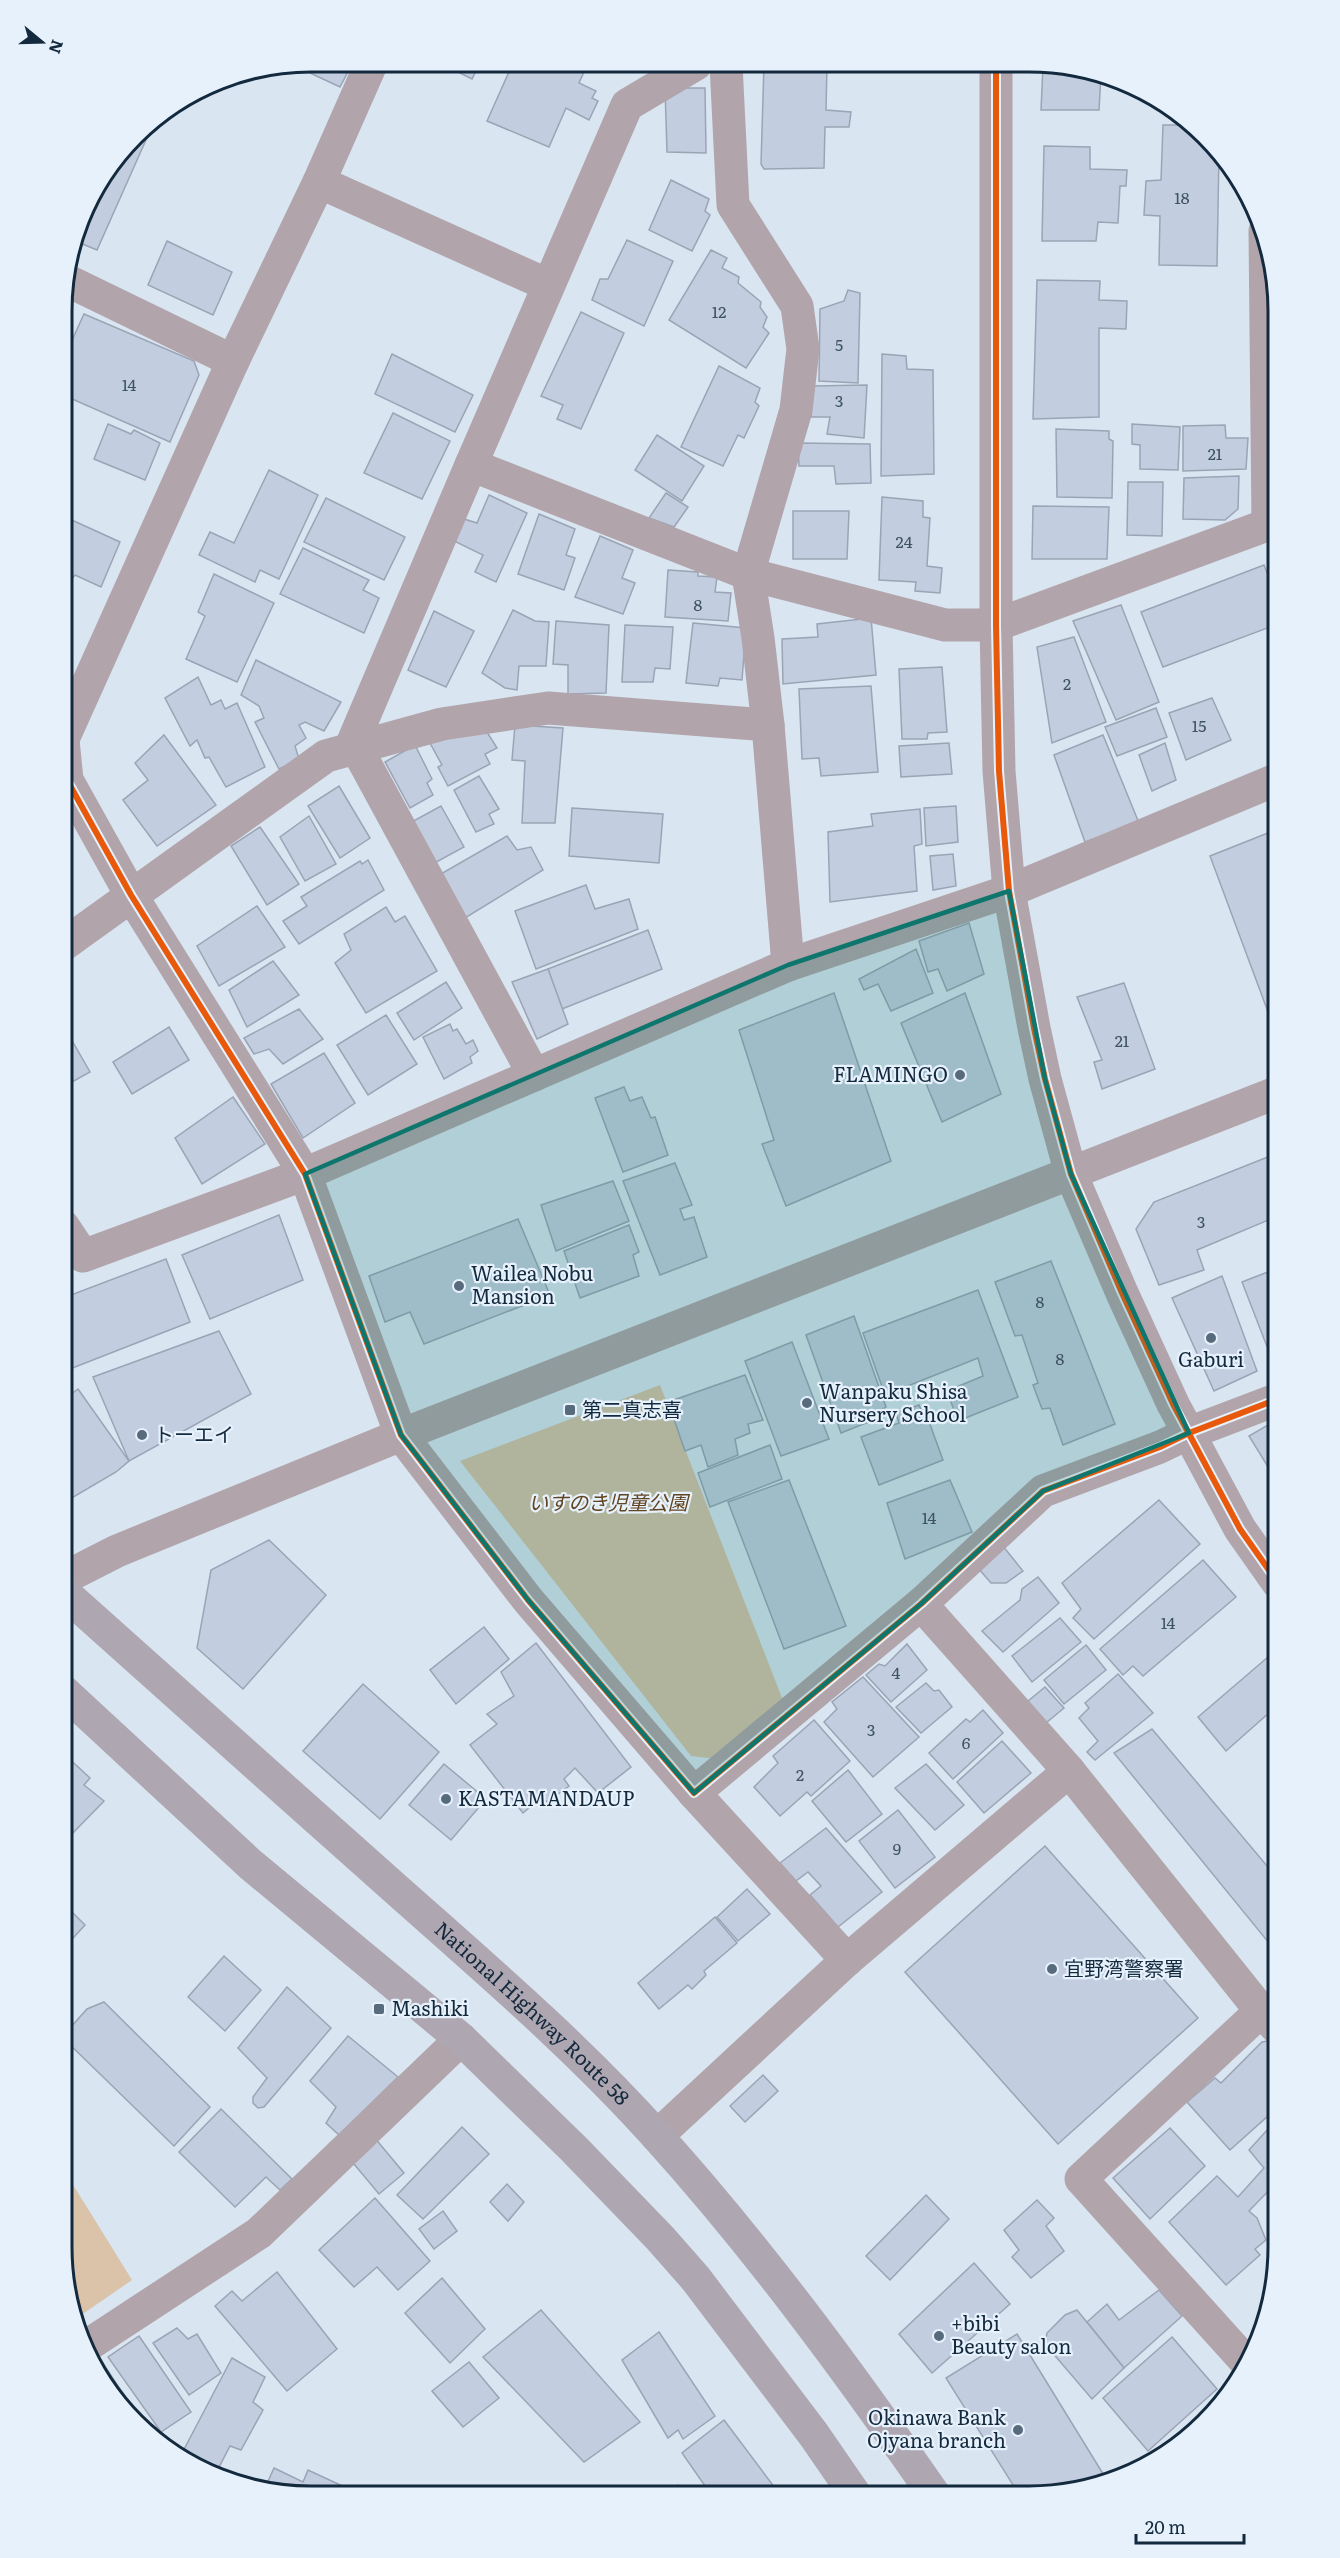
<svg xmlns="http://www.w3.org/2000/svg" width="1340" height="2558" font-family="Literata,'Noto Sans JP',serif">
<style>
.green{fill:#dac3a9}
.building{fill:#c3cde0;stroke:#9ba4b4;stroke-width:1.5}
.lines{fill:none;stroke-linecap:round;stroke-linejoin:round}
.minor{stroke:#b1a4aa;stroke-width:33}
.tertiary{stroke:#b1a4aa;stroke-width:33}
.trunk{stroke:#aea6b0;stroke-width:33}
.cycleway-casing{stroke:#e6f1fc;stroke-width:10}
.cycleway{stroke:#e8590c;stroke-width:6}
.marked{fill:#0f766e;fill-opacity:0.2;stroke:#0f766e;stroke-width:4.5;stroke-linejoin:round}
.poi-dot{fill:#586b7c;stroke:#e6f1fc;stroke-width:2}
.labels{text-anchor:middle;stroke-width:4.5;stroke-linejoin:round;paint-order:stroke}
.number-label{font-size:16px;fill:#3f5266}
.poi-label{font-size:20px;fill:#13293d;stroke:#e6f1fc;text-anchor:start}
.park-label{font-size:20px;font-style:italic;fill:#624420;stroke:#e6f1fc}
.street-label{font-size:20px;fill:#13293d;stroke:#e6f1fc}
.rim{fill:none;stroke:#13293d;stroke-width:3}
</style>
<rect width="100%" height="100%" fill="#d9e5f1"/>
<!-- green -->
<g class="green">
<polygon points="660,1385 784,1703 717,1759 691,1756 460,1461"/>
<polygon points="62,2167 132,2280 74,2320 62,2247"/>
</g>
<!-- building -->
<g class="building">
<polygon points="311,62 353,62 340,87 293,65"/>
<polygon points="438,62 480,63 472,79"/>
<polygon points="513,63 588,63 579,83 596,91 592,98 598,101 589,120 566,108 549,147 487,121"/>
<polygon points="764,64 827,65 826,110 851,112 849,127 825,127 824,168 764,169 761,164"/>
<polygon points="1043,66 1077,66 1101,74 1099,110 1041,110"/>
<polygon points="226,78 222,88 212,83 216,80"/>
<polygon points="665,88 705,88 706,153 667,152"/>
<polygon points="1163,125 1194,125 1219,152 1217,266 1159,265 1160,216 1144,215 1146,181 1161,180"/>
<polygon points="143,128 150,131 97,250 80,243 75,250 73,249 87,200"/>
<polygon points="1044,146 1090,147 1090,169 1127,170 1126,186 1120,186 1118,223 1098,222 1096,241 1042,241"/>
<polygon points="671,180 709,199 705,211 710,215 692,251 649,230"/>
<polygon points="627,240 673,261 644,326 592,300 600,279 608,279"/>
<polygon points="167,241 232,272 213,315 148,285"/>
<polygon points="711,250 727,258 722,268 739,277 738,283 761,302 760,307 767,317 763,327 769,333 746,368 669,320"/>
<polygon points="1037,280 1100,281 1099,300 1127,301 1126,329 1099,328 1099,417 1033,419"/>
<polygon points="848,290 860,293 858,383 819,381 820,309 844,301"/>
<polygon points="581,312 624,333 581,429 557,419 563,405 541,396"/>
<polygon points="84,314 194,361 199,375 170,442 63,395 64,358"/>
<polygon points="392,354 473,395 455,432 375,394"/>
<polygon points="882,354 906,356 907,369 933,370 934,474 881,476"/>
<polygon points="719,366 760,388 755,402 759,406 744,438 738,435 723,466 681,447"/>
<polygon points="867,385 864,438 827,434 830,417 811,417 813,386"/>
<polygon points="393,413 450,441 422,499 364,473"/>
<polygon points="108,424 131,434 134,430 160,443 145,480 94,459"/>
<polygon points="1132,424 1180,427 1178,470 1140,469 1140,445 1132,444"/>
<polygon points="1225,425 1226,438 1248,438 1246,469 1183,471 1183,426"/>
<polygon points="1056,429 1109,431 1109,439 1113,441 1112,498 1057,497"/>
<polygon points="657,435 704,466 682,501 635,470"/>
<polygon points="798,443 870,444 871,483 836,484 834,466 799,466"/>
<polygon points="269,470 318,495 279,579 260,570 255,582 199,555 210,532 234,543"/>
<polygon points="1239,476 1238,509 1225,520 1183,519 1184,478"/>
<polygon points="1128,482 1163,482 1162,536 1127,535"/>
<polygon points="666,493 688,507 674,527 649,518"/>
<polygon points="489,495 527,513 496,582 475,572 483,555 452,540 461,518 477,523"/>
<polygon points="882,497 923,501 923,517 930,518 927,566 942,568 940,593 915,591 916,582 879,580"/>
<polygon points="326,498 405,537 384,580 304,542"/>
<polygon points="1033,506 1109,507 1107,559 1032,559"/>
<polygon points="793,511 849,511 847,559 793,559"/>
<polygon points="539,514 575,529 566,555 575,558 564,590 518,574"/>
<polygon points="63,516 120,542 101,587 75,575 67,585 63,584"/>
<polygon points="600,536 633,550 622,578 635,583 623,614 575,597"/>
<polygon points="303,548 369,580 363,590 379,598 364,633 280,594"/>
<polygon points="1264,565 1278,602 1278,624 1163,667 1141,612"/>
<polygon points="668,570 698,572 698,576 717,577 715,592 731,593 728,621 665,617"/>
<polygon points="214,574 274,603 237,682 186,659 205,616 198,612"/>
<polygon points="1121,605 1159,702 1116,720 1073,621"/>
<polygon points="513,610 535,621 549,622 546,666 519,666 517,690 505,688 482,673"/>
<polygon points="434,611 474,631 446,687 408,670"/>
<polygon points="871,618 876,675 783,684 782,639 818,637 817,624"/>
<polygon points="556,621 609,625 606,693 568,694 568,665 553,664"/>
<polygon points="693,623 746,628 742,680 720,678 718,686 686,683"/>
<polygon points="625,625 673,627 670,669 655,668 653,682 622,682"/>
<polygon points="1074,637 1106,722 1052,743 1037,647"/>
<polygon points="256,660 341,702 324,731 305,722 299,725 306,738 295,746 299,759 279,769 255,722 264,718 259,706 241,695"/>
<polygon points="942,667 947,732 928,733 927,739 902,739 899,669"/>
<polygon points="198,677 211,705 221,700 225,709 237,703 265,767 226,787 209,757 205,758 197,740 190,746 165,698"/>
<polygon points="871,686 878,772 821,776 819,758 802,759 799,689"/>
<polygon points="1212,698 1231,740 1186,760 1169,713"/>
<polygon points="1156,708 1167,737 1117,756 1105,727"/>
<polygon points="480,721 497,748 485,754 490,764 448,786 438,767 442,765 430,743"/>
<polygon points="515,725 563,728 555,823 522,823 525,761 512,760"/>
<polygon points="164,735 216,805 157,846 123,800 148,780 135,763"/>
<polygon points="1103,735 1139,823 1085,842 1054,755"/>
<polygon points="949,743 952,774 901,777 899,746"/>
<polygon points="1165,743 1176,780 1152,791 1139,755"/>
<polygon points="415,745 432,779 427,783 433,795 410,808 385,762"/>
<polygon points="479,776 499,809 489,814 494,824 476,832 454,790"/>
<polygon points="339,786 370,838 340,858 308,806"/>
<polygon points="441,806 464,847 429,866 406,825"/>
<polygon points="956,806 958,842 926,846 924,808"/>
<polygon points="572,808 663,814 659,863 569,856"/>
<polygon points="920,809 922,844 914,846 917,891 830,902 828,832 873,826 871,814"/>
<polygon points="309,816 336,864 305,881 280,837"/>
<polygon points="260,827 299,884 267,905 231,846"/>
<polygon points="1278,829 1278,1027 1274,1028 1210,856"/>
<polygon points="507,836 517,850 531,847 543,870 465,918 439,875"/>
<polygon points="953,854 956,886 933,890 930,856"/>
<polygon points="63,857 71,873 63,878"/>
<polygon points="368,860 384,890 299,944 283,921 307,906 301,897 360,861 362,864"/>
<polygon points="586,885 595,909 629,899 638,929 536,969 515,911"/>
<polygon points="257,906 285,947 219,986 197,946"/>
<polygon points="386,907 395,922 405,916 437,971 366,1013 335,963 351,950 344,934"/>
<polygon points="969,923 984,974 947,991 938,969 928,972 919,941"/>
<polygon points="648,930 662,969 562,1009 548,969"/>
<polygon points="916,949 933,993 891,1011 878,984 864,990 859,979"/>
<polygon points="273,961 299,995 247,1027 229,990"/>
<polygon points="548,969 568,1024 537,1039 512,982"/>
<polygon points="446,982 462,1008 414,1040 397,1013"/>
<polygon points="1124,983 1155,1069 1102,1089 1094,1062 1102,1060 1077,997"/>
<polygon points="834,993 891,1161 786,1206 762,1144 774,1140 739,1030"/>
<polygon points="965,993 1001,1094 942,1122 901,1023"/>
<polygon points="299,1009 323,1039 283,1064 269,1049 254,1054 244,1038"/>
<polygon points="386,1015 417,1064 368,1095 337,1045"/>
<polygon points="450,1024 453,1031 457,1029 466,1044 473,1040 478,1051 470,1057 472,1063 444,1079 423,1037"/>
<polygon points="63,1025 90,1072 63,1087"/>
<polygon points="169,1027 189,1060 132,1094 113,1062"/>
<polygon points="324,1053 355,1103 303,1138 271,1084"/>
<polygon points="624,1087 630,1101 642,1097 651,1118 655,1117 668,1155 623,1172 595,1098"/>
<polygon points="233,1097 265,1144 202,1184 175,1138"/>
<polygon points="1278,1153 1278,1216 1197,1250 1204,1270 1159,1285 1136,1229 1154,1202"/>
<polygon points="675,1163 692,1205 680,1209 684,1220 694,1217 707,1257 660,1275 623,1181"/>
<polygon points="613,1181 629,1221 556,1251 541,1205"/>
<polygon points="279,1215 303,1280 210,1319 182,1255"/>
<polygon points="518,1219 550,1295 424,1344 410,1312 385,1322 369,1276"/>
<polygon points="629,1225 639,1252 633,1255 639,1276 580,1298 564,1251"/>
<polygon points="166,1259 190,1322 70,1369 62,1342 63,1298"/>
<polygon points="1051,1261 1115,1424 1063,1445 1050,1408 1042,1409 1033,1385 1038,1383 1022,1335 1015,1336 995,1282"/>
<polygon points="1278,1268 1278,1375 1242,1282"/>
<polygon points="1222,1276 1257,1371 1214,1391 1172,1298"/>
<polygon points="978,1290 1018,1397 958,1421 947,1391 983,1376 978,1358 885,1395 863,1333"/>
<polygon points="854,1316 886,1407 880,1411 881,1417 841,1433 806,1335"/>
<polygon points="219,1331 251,1394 129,1461 93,1377"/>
<polygon points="792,1342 829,1439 781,1456 745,1361"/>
<polygon points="745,1375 763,1420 748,1424 750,1433 735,1439 738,1455 708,1467 701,1445 685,1451 668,1402"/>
<polygon points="78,1389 129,1461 116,1472 70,1499 62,1486 62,1401"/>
<polygon points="919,1405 925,1420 928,1419 943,1460 879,1485 861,1437 899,1423 896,1413"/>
<polygon points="1278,1419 1278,1483 1249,1436"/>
<polygon points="770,1445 782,1479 710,1507 698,1473"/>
<polygon points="789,1480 846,1626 784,1649 728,1502"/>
<polygon points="950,1480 972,1532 905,1559 887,1503"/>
<polygon points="1159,1500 1200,1544 1094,1639 1073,1618 1081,1609 1062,1583"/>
<polygon points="269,1540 326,1595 243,1689 197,1648 211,1570"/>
<polygon points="1002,1545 1023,1571 1006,1583 991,1583 978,1568"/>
<polygon points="1203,1560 1236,1597 1143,1676 1133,1666 1123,1675 1100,1649"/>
<polygon points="1038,1577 1059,1603 1003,1652 982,1631 1020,1600 1022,1589"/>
<polygon points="1060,1618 1081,1642 1032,1682 1012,1656"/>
<polygon points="484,1627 509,1659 456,1704 430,1670"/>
<polygon points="536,1643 631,1767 598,1793 575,1768 564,1779 569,1786 547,1802 542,1797 523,1813 470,1745 497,1724 487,1714 514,1696 501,1672"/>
<polygon points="907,1644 927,1670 891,1702 866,1675 879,1664 885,1666"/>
<polygon points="1086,1645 1106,1670 1064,1704 1044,1680"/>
<polygon points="1268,1657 1278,1668 1278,1705 1226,1751 1198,1717"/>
<polygon points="1118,1674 1153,1713 1095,1760 1087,1752 1098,1741 1079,1718 1089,1708 1085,1703"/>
<polygon points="863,1677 919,1737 873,1777 824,1722 837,1709 832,1702"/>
<polygon points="926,1683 934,1691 939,1690 952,1707 921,1733 896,1707"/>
<polygon points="363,1684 439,1752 380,1819 303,1751"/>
<polygon points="1045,1687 1064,1708 1040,1728 1022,1706"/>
<polygon points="983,1710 1003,1733 953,1779 929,1753 966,1719 970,1722"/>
<polygon points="814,1720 850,1761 811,1796 807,1792 780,1816 754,1787 778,1763 773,1756"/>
<polygon points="1152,1729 1278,1879 1278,1954 1114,1753"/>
<polygon points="1002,1741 1031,1773 984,1813 957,1782"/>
<polygon points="62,1752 90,1778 84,1785 104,1801 72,1834 62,1824"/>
<polygon points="444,1764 486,1799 451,1840 409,1805"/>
<polygon points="926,1764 964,1805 935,1830 895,1788"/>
<polygon points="848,1770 882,1814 846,1842 812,1801"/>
<polygon points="898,1810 935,1857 895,1888 859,1841"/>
<polygon points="826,1828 882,1892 838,1927 810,1895 821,1886 808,1872 796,1881 780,1863"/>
<polygon points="1045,1846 1198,2018 1058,2144 905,1972"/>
<polygon points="747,1889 770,1914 738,1941 717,1917"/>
<polygon points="62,1902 85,1925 62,1950"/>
<polygon points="715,1917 737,1943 704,1971 706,1975 692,1989 688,1985 659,2009 638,1983"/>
<polygon points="224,1956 261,1990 225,2031 188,1997"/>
<polygon points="287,1987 331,2028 264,2107 258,2108 253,2103 253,2097 267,2078 238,2048"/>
<polygon points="104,2002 210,2107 174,2146 62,2037 87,2009"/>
<polygon points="348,2036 398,2077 339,2135 326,2123 336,2107 310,2081"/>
<polygon points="1273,2040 1278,2046 1278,2107 1230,2150 1187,2102 1215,2078 1221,2083 1262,2042"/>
<polygon points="763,2075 778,2091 745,2122 730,2106"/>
<polygon points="221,2109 292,2179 280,2190 266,2177 235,2207 179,2152"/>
<polygon points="1278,2118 1278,2181 1249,2211 1257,2218 1266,2240 1255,2249 1260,2255 1226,2285 1169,2222 1217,2176 1238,2197 1264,2168 1249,2150"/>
<polygon points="462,2127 489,2154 423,2219 397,2195"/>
<polygon points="1170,2128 1205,2166 1150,2219 1113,2178"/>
<polygon points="374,2137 404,2173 379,2194 349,2158"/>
<polygon points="507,2184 524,2202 508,2221 490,2202"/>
<polygon points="926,2195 949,2219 890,2280 866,2256"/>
<polygon points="375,2198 430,2261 398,2290 377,2267 354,2287 319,2250"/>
<polygon points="1037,2200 1054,2218 1046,2226 1064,2251 1031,2278 1012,2257 1019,2250 1004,2230"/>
<polygon points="443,2211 457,2231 434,2249 419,2229"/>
<polygon points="974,2263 1010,2304 932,2373 899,2334"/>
<polygon points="277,2272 337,2349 287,2391 215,2306 232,2291 242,2301"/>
<polygon points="442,2278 485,2329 450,2363 405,2313"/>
<polygon points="1159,2290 1182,2316 1124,2368 1087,2322 1107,2304 1119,2320"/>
<polygon points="541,2310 640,2422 584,2462 483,2357"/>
<polygon points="1077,2310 1124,2368 1092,2399 1045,2344 1047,2333 1065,2315"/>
<polygon points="177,2328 188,2339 197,2334 221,2373 189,2395 153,2343"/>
<polygon points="659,2332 715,2416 683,2439 678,2430 668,2438 622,2360"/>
<polygon points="1017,2334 1105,2477 1109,2483 1020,2496 946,2378"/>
<polygon points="139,2336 191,2412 161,2432 108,2357"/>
<polygon points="1172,2337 1217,2389 1148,2451 1103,2398"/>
<polygon points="232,2358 265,2377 253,2402 263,2410 241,2450 230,2446 215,2475 201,2471 180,2457"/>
<polygon points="100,2359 154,2440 147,2435 103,2385 93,2364"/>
<polygon points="469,2362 499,2398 463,2427 432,2391"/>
<polygon points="724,2420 781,2496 712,2496 682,2453"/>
<polygon points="274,2468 303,2482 308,2470 351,2490 349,2495 278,2494 264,2490"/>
<polygon points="678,2485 687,2496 666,2495"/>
</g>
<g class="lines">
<!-- minor -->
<g class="minor">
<polyline points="696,64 627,105 471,465 748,574 945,625 996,625 1278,521"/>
<polyline points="726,64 733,205 797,306 803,349 796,410 748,574 758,638 768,725 788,965"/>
<polyline points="319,182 548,285"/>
<polyline points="1265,231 1268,525"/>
<polyline points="64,279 233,361"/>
<polyline points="63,739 233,361 319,182 372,62"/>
<polyline points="63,740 67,780 131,895 305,1174 401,1435 528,1600 694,1793 921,1604 1043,1491 1160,1447 1189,1433 1278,1399"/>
<polyline points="356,747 534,1075"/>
<polyline points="350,749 471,465"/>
<polyline points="63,945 326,756 442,724 548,708 768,725"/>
<polyline points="63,1226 83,1256 305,1174 788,965 1009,891 1278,779"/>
<polyline points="921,1604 1069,1771 1261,2011 1278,2029"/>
<polyline points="694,1793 847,1960"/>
<polyline points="657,2136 847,1960 1069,1771"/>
<polyline points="85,2347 259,2233 461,2039"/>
<polyline points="1247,2363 1081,2179 1261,2011"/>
</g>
<!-- tertiary -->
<g class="tertiary">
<polyline points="996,66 996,625 999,771 1009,891 1034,1028 1045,1079 1071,1174 1122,1293 1173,1404 1240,1529 1278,1583"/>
<polyline points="62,1579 117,1551 401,1435 1278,1092"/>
</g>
<!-- trunk -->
<g class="trunk">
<path id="s1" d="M62 1591C174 1692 286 1791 398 1891 487 1970 577 2047 656 2135 758 2248 849 2372 935 2496"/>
<polyline points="62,1690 250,1864 461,2039 574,2149 660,2238 696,2279 814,2435 856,2496"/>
</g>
<!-- cycleway casing -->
<g class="cycleway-casing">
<g id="cycleway">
<polyline points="996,66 996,625 999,771 1009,891 1034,1028 1045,1079 1071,1174 1122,1293 1173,1404 1240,1529 1278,1583"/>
<polyline points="63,740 67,780 131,895 305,1174 401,1435 528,1600 694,1793 921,1604 1043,1491 1160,1447 1189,1433 1278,1399"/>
</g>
</g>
<!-- cycleway -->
<use href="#cycleway" class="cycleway"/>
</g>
<!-- marked area -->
<path class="marked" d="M1009 891 1045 1079 1071 1174 1189 1433 1043 1491 921 1604 694 1793 528 1600 401 1435 305 1174 788 965Z"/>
<!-- markers -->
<g class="poi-dot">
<circle cx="960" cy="1075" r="6"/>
<circle cx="459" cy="1286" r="6"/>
<circle cx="1211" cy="1338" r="6"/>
<circle cx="807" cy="1403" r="6"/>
<rect x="564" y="1404" width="12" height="12" rx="3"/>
<circle cx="142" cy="1435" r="6"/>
<circle cx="446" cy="1799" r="6"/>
<circle cx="1052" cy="1969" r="6"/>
<rect x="373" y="2003" width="12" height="12" rx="3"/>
<circle cx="939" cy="2336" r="6"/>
<circle cx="1018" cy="2430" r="6"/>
</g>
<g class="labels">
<!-- number labels -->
<g class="number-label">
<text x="1182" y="204">18</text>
<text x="719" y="318">12</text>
<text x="839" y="351">5</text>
<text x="129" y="391">14</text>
<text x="839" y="407">3</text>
<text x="1215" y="460">21</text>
<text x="904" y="548">24</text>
<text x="698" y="611">8</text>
<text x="1067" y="690">2</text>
<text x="1199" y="732">15</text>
<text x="1122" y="1047">21</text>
<text x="1201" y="1228">3</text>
<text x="1040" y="1308">8</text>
<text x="1060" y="1365">8</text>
<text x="929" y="1524">14</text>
<text x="1168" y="1629">14</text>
<text x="896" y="1679">4</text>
<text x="871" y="1736">3</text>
<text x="966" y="1749">6</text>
<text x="800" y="1781">2</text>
<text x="897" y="1855">9</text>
</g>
<!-- poi labels -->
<g class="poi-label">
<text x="948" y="1082" text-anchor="end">FLAMINGO</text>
<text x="471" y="1281">Wailea Nobu<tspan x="471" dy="23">Mansion</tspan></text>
<text x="1211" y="1367" text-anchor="middle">Gaburi</text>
<text x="819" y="1399">Wanpaku Shisa<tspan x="819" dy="23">Nursery School</tspan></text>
<text x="582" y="1417">第二真志喜</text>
<text x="154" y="1442">トーエイ</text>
<text x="458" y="1806">KASTAMANDAUP</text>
<text x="1064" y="1976">宜野湾警察署</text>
<text x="391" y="2016">Mashiki</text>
<text x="951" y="2331">+bibi<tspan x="951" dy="23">Beauty salon</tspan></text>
<text x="1006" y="2425" text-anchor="end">Okinawa Bank<tspan x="1006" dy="23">Ojyana branch</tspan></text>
</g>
<!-- park labels -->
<g class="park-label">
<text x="608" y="1510">いすのき児童公園</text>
</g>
<!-- street labels -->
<g class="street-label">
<text dy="7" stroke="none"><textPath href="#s1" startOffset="632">National Highway Route 58</textPath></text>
</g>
</g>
<!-- crop -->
<path d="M0 0H1340V2558H0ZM311 72H1029A239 239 0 0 1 1268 311V2247A239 239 0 0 1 1029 2486H311A239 239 0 0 1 72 2247V311A239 239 0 0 1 311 72Z" fill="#e6f1fc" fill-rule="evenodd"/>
<path class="rim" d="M311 72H1029A239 239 0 0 1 1268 311V2247A239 239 0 0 1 1029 2486H311A239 239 0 0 1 72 2247V311A239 239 0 0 1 311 72Z"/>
<!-- north arrow -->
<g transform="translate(42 42) rotate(109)" stroke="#e6f1fc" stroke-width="4.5" paint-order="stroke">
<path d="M0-4.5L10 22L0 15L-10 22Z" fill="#13293d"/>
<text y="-9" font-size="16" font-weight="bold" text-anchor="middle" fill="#13293d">N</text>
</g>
<!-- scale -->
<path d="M1136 2534v9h108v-9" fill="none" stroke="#13293d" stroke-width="3"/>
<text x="1145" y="2534" font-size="18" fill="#13293d" stroke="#e6f1fc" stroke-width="4.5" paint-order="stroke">20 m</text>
</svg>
